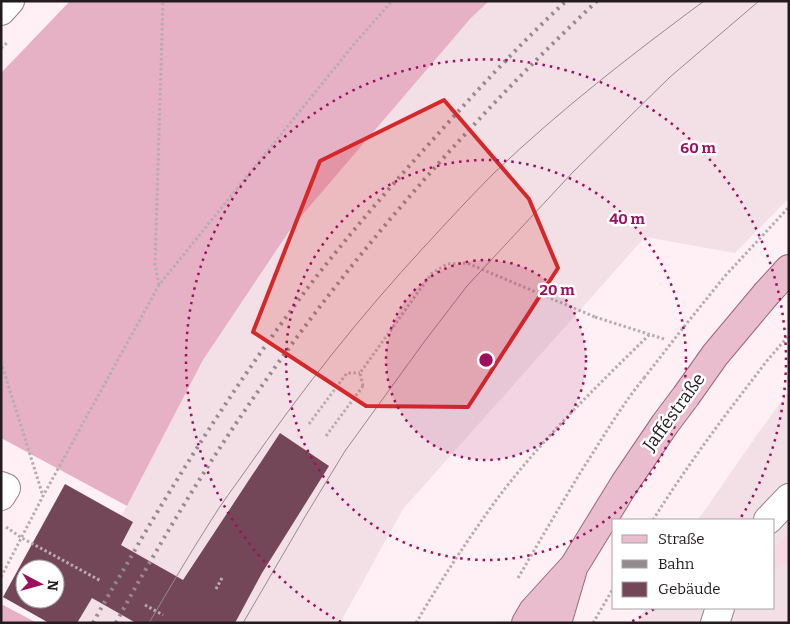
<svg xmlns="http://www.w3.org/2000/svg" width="790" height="624" font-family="Bitter,serif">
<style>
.built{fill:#f2e0e6}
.green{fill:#fad8e3}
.forest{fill:#e7b1c5}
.building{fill:#744758;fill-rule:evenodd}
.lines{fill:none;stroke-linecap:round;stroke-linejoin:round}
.minor-casing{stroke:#957f87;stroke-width:30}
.major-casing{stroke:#9c687b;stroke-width:30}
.path{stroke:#b8acb0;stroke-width:3;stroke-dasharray:2.5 2.5;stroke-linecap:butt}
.minor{stroke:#fff;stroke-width:28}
.major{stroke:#eabdce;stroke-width:28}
.tram{stroke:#958a8e;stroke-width:1}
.rail{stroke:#958a8e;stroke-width:4;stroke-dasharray:2.5 5;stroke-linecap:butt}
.major-bridge-casing{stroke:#9c687b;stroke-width:30;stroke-linecap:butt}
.path-bridge{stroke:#b8acb0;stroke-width:3;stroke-dasharray:2.5 2.5;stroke-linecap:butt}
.major-bridge{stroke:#eabdce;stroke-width:28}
.marked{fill:#d62828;fill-opacity:0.2;stroke:#d62828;stroke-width:4;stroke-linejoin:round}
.ring{fill:none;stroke:#9e105d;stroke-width:2.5;stroke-dasharray:2.5 5}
.labels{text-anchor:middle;stroke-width:5;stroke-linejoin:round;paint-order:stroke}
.street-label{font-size:18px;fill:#241b1e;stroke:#fff}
.centre{fill:#9e105d;stroke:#fff;stroke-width:2.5}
.ring-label{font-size:15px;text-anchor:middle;font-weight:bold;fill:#9e105d;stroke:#fff;stroke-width:5;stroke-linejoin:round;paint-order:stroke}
</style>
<rect width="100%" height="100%" fill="#fef0f5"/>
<!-- built -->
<g class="built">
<polygon points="489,1 789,1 789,198 735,253 645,237 403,509 340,623 57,623 127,506 203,360 292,227 471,18"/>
<polygon points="789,391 789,623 637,623 645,608 774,608 774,520 698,520 761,429"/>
</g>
<!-- green -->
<polygon class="green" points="789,532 789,561 774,571 774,548"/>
<!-- forest -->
<g class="forest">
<polygon points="70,1 489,1 471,18 292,227 203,360 127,506 1,438 1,73"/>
<polygon points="1,604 37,623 1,623"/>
</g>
<!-- building -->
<path class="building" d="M280 433 329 466 262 573 235 623H136L92 598 77 623H49L3 597 65 484 133 522 121 545 183 580ZM25 569H55V599H25Z"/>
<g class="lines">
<!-- minor casing -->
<g class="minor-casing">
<g id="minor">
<polyline points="1,11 10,1"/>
<polyline points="1,486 6,488 1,496"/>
<polyline points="768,520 789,498"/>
<polyline points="715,623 720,608"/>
</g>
</g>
<!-- major casing -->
<g class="major-casing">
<g id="major">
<polyline points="767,293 789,269"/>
<polyline points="526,623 533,611 574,566 625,483 665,424 686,396"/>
<polyline points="557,623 572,572"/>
</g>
</g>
<!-- path -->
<g class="path">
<polyline points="1,48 8,42"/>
<polyline points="725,276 789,207"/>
<polyline points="159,285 155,265 163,1"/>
<polyline points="595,317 664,339"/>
<polyline points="1,362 43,496"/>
<polyline points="309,424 347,373 360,373"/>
<polyline points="326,436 363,386"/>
<path d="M653 520C676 483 701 448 727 413"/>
<polyline points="6,527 22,538 101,581"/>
<polyline points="1,577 43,496 159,285 355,43 392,1"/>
<path d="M518 578C539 542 560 506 582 470 602 439 621 406 644 378"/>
<polyline points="216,589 223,576"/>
<polyline points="145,605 163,615"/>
<path d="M416 623C441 580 468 539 497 499 542 439 596 387 649 335"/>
<polyline points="593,623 614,587"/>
</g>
<!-- minor -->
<use href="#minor" class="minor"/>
<!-- major -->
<use href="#major" class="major"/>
<!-- tram -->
<g class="tram">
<path d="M149 623C169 589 189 555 210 522 221 504 234 487 246 470 301 391 360 316 425 246 448 221 471 196 495 172 560 110 631 55 704 1"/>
<polyline points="243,623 306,515 345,451 424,342 467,286 573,172 670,77 759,1"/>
</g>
<!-- rail -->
<g class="rail">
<path d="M93 623C108 595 125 568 140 541 195 448 254 357 320 272 357 225 397 179 438 134 479 88 521 43 566 1"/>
<path d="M116 623C129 598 143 574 157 550 275 346 425 163 597 1"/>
</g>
<!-- major-bridge casing -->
<g class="major-bridge-casing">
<polyline id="major-bridge" points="686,396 715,355 767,293"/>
</g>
<!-- path-bridge -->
<g class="path-bridge">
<polyline points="644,378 683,328 725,276"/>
<polyline points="363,386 360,373 431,274 447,264 467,263 595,317"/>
<polyline points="727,413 766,362 789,335"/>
</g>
<!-- major-bridge -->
<use href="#major-bridge" class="major-bridge"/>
</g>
<!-- marked area -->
<path class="marked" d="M444 100 529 199 558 268 468 407 366 406 253 332 320 161Z"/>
<!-- distance rings -->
<circle cx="486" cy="360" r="100" fill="#9e105d" fill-opacity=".12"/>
<g class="ring">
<circle cx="486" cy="360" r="100"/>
<circle cx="486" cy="360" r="200"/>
<path d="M654 609A300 300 0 0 1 631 622M341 622A300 300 0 1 1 740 519"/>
</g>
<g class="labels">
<!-- street labels -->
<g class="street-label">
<text transform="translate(674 412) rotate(-54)" y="6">Jafféstraße</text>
</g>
</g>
<circle cx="486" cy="360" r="8" class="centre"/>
<g class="ring-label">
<text x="698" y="153">60 m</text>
<text x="627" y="224">40 m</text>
<text x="557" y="295">20 m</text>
</g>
<!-- border -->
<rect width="790" height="624" fill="none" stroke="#241b1e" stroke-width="5"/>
<!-- legend -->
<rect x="612" y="519" width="162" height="90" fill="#ffffff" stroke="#a7a4a5"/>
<rect x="622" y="535" width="25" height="8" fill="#eabdce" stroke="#a7a4a5"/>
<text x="658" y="544" font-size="15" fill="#241b1e">Straße</text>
<rect x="622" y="560" width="25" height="8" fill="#958a8e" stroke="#a7a4a5"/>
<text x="658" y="569" font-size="15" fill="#241b1e">Bahn</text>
<rect x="622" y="582" width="25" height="15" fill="#744758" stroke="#a7a4a5"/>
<text x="658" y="594" font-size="15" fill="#241b1e">Gebäude</text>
<!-- north arrow -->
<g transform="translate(40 584) rotate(96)"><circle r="24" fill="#ffffff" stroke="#a7a4a5"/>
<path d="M0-4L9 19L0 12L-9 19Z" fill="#9e105d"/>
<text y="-8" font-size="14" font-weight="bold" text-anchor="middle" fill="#241b1e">N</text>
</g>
</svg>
